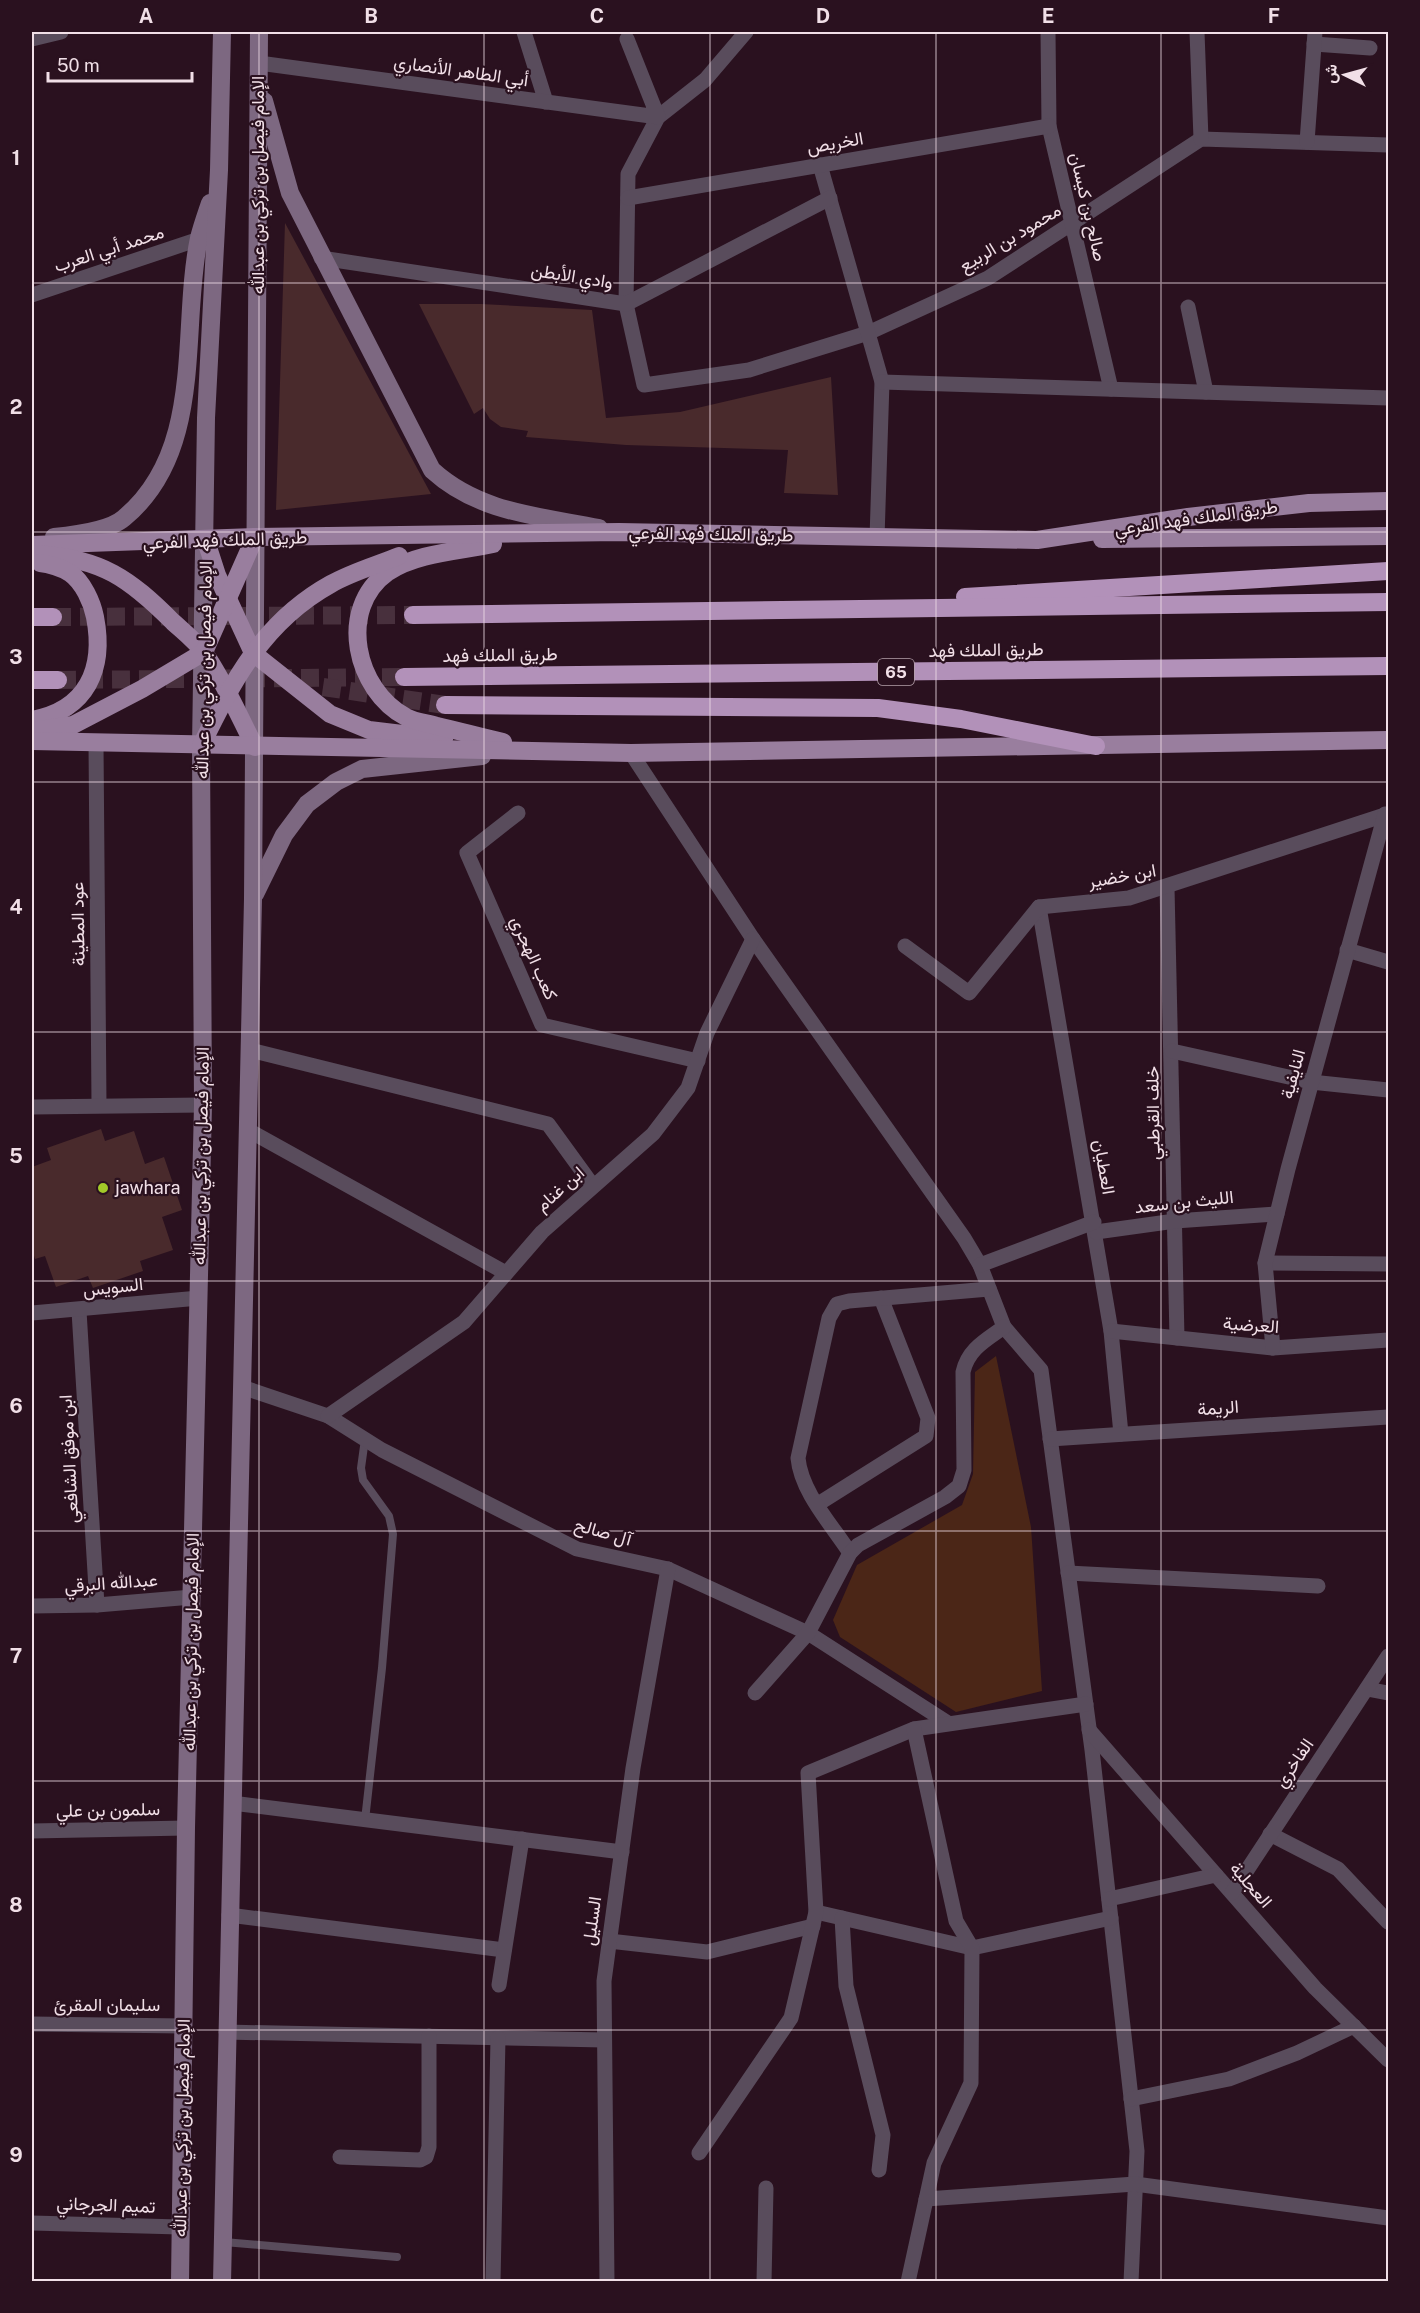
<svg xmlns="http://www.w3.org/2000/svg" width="1420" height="2313" font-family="'Public Sans',Vazirmatn,sans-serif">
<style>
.green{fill:#4b2617}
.building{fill:#492a2c}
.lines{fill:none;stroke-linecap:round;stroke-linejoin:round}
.highway-tunnel{stroke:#48303d;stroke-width:18;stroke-dasharray:18 9;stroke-linecap:butt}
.lane{stroke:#594c5c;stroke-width:8}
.street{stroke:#594c5c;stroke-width:15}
.secondary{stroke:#7d6881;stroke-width:18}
.primary{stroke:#997e9e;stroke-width:18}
.highway{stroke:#b291b9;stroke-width:18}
.grid{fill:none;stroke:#f1dfe7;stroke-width:1.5;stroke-opacity:0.55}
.poi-dot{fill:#a2c929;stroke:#2a111f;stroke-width:2}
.labels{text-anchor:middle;stroke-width:4.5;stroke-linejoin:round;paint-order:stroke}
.shield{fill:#2a111f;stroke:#b5a1ab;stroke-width:1.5}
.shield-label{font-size:16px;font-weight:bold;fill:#f1dfe7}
.street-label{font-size:18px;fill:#f1dfe7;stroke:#2a111f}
.poi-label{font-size:18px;fill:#f1dfe7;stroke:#2a111f;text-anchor:start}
.neatline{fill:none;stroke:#f1dfe7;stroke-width:2}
.grid-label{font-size:20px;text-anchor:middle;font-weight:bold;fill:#f1dfe7}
</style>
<rect width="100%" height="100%" fill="#2a111f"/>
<!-- green -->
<polygon class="green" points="996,1356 1031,1527 1042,1691 956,1712 840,1637 833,1620 857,1565 962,1505 973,1474 975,1372"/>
<!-- building -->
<g class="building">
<polygon points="285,223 431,494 276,510"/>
<polygon points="419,304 481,304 592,310 606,418 680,412 831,377 838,495 784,493 788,450 626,445 526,437 528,431 501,427 490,419 483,408 474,414"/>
<polygon points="101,1129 105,1141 134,1131 145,1164 164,1157 182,1210 162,1217 173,1250 140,1261 143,1271 93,1288 88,1276 56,1287 45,1256 35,1259 32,1249 32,1167 51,1160 47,1148"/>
</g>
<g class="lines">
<!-- highway-tunnel -->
<g class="highway-tunnel">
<polyline points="53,617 413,615"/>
<polyline points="58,680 404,677"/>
<polyline points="323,687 445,705"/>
</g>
<!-- lane -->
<g class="lane">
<polyline points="365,1439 361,1468 363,1480 389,1516 393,1534 382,1668 365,1820"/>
<polyline points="224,2242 397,2257"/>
</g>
<!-- street -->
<g class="street">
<polyline points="524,32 546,102"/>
<polyline points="746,32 705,80 658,117 628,174 626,304 644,385 749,370 868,333 988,278 1201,139 1388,145"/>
<polyline points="1048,32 1049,126 1111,389"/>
<polyline points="1197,32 1201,139"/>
<polyline points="32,39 61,32"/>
<polyline points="1314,44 1370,48"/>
<polyline points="259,63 658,117 627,39"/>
<polyline points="1307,142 1315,32"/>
<polyline points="820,165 882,382 877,538"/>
<polyline points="628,198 1049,126"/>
<polyline points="321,258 626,304 830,198"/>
<polyline points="32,295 199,239"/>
<polyline points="1188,307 1206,392"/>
<polyline points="882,382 1388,398"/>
<polyline points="96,744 99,1104"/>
<polyline points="631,753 753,939 964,1238 980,1265 1004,1327 1041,1370 1092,1750 1137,2151 1131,2282"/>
<polyline points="518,813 467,853 542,1025 698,1061"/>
<polyline points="1167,888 1177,1338"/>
<polyline points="1039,907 1111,1331 1121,1434"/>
<polyline points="905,946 969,993 1039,907 1129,898 1388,814"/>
<polyline points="1347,950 1388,962"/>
<polyline points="250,1050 548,1124 593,1186"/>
<polyline points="1172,1051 1311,1082 1388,1090"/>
<polyline points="32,1107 203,1105"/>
<polyline points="248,1130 506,1273"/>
<polyline points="1096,1232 1175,1221 1277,1214"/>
<polyline points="1265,1263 1388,1264"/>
<polyline points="980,1265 1094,1222"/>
<polyline points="79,1311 97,1605"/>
<polyline points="32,1313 199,1298"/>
<polyline points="1111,1331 1273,1348 1388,1340"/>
<polyline points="1273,1348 1265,1263 1288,1169 1385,814"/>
<polyline points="242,1387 328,1416 382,1450 577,1549 668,1569 808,1633 948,1723"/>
<polyline points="328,1416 464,1322 542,1232 653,1134 688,1088 707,1033 753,939"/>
<polyline points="1050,1439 1388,1417"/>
<polyline points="818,1504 926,1436 928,1418 881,1298"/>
<path d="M850 1553C832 1525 801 1492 798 1458L829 1318 837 1304 849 1301 989 1289"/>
<polyline points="1068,1573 1318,1586"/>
<polyline points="32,1606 97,1605 192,1597"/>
<polyline points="1367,1689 1388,1693"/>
<path d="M755 1693 808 1633 850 1553 858 1545 945 1497 959 1486 964 1470 963 1372C968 1349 986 1340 1004 1327"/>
<polyline points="1089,1730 1315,1988 1388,2060"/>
<polyline points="232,1803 622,1852"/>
<polyline points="32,1831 186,1828"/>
<polyline points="1270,1834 1338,1869 1388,1922"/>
<polyline points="1232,1893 1388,1656"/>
<polyline points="1109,1899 1216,1875"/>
<polyline points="816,1912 972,1948 1111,1918"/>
<polyline points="229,1915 504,1950"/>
<polyline points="842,1918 846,1986 883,2135 879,2170"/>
<polyline points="609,1941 707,1952 813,1926"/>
<polyline points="499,1985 522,1839"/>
<polyline points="32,2024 183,2026"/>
<polyline points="226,2032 604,2040"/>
<polyline points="1131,2099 1229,2079 1297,2053 1354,2026"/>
<polyline points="699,2153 791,2018 816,1912 808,1773 914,1729 1086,1704"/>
<polyline points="340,2157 420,2160 426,2157 429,2147 429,2036"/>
<polyline points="926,2199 1135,2184 1388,2218"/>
<polyline points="32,2223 180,2227"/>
<polyline points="493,2282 498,2038"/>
<polyline points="607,2282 604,1981 633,1768 668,1569"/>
<polyline points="764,2282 766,2188"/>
<polyline points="908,2282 934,2163 971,2083 972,1948 956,1921 914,1729"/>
</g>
<!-- secondary -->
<g class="secondary">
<path d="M264 101 290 193 432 470C479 513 539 516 599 528"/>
<path d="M54 537C74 535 109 531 124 518 206 450 180 330 199 238 202 226 206 215 210 203"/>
<polyline points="255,894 284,835 307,804 336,782 362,769 482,756"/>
<polyline points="180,2282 186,1828 203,1105 201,746 206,418 219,170 222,32"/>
<polyline points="222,2282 253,899 259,32"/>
</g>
<!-- primary -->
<g class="primary">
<polyline points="1102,539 1388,536"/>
<polyline points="206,541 217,575 253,653 330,714 369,730 444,739"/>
<path d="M493 544C460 551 416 553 388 572 336 609 356 691 406 717 415 722 427 723 437 726 459 731 481 737 503 742"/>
<polyline points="32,545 255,537 619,532 1037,540 1188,517 1309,503 1388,501"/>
<path d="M38 554C102 559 129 578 173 622 184 632 197 642 205 654 225 683 239 716 255 747"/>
<path d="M32 720C87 710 105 669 95 617 92 602 83 582 70 573 62 568 49 564 40 563"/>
<polyline points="32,731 73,725 142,689 204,652 255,537"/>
<polyline points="32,741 631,753 1388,740"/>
<path d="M201 746C233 680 264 621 331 584 352 572 377 565 399 556"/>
</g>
<!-- highway -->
<g class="highway">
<polyline points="965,597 1388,571"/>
<polyline points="413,615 1388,602"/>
<polyline points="32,617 53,617"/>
<polyline points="404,677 1388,666"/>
<polyline points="32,680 58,680"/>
<polyline points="445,705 878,708 961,719 1096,746"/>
</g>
</g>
<!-- grid -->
<path class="grid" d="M259 32V2282M484 32V2282M710 32V2282M936 32V2282M1161 32V2282M32 283H1388M32 532H1388M32 782H1388M32 1032H1388M32 1281H1388M32 1531H1388M32 1781H1388M32 2030H1388"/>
<!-- markers -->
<circle class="poi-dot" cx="103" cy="1188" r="6"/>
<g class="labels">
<!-- shield labels -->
<rect class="shield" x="878" y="659" width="36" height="26" rx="4.5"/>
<g class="shield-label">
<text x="896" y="678">65</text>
</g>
<!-- street labels -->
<g class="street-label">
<text transform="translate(461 71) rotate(8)" y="6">أبي الطاهر الأنصاري</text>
<text transform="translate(835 143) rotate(-10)" y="6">الخريص</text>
<text transform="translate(258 185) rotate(-90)" y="6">الإمام فيصل بن تركي بن عبدالله</text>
<text transform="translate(1088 207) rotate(77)" y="6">صالح بن كيسان</text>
<text transform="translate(1010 238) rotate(-31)" y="6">محمود بن الربيع</text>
<text transform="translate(109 249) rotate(-18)" y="6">محمد أبي العرب</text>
<text transform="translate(572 276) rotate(9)" y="6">وادي الأبطن</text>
<text transform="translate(1196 518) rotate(-8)" y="6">طريق الملك فهد الفرعي</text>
<text transform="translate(711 534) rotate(1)" y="6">طريق الملك فهد الفرعي</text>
<text transform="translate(225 540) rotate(-2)" y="6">طريق الملك فهد الفرعي</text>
<text transform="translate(986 650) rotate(-1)" y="6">طريق الملك فهد</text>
<text transform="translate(500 655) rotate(-1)" y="6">طريق الملك فهد</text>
<text transform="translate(204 670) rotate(-89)" y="6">الإمام فيصل بن تركي بن عبدالله</text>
<text transform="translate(1122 876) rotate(-10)" y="6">ابن خضير</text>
<text transform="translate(78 924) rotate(-91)" y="6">عود المطينة</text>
<text transform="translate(534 958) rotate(66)" y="6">كعب الهجري</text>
<text transform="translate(1293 1074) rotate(-75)" y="6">النايفية</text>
<text transform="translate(1153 1113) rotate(-91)" y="6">خلف القرطبي</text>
<text transform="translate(201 1156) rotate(-89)" y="6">الإمام فيصل بن تركي بن عبدالله</text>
<text transform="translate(1104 1167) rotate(80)" y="6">العطيان</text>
<text transform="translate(560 1189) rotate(-41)" y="6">ابن غنام</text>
<text transform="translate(1184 1202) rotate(-6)" y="6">الليث بن سعد</text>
<text transform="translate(113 1287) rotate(-6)" y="6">السويس</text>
<text transform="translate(1251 1325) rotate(4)" y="6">العرضية</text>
<text transform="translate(1218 1408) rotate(-4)" y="6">الريمة</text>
<text transform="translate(69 1459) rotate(-93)" y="6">ابن موفق الشافعي</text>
<text transform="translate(603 1532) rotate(16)" y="6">آل صالح</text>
<text transform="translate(111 1583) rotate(-4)" y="6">عبدالله البرقي</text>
<text transform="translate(191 1642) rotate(-89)" y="6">الإمام فيصل بن تركي بن عبدالله</text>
<text transform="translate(1294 1763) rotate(-56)" y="6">الفاخري</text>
<text transform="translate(108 1810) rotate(-1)" y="6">سلمون بن علي</text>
<text transform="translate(1251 1885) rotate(49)" y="6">العجلية</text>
<text transform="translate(592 1921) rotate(-82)" y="6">السليل</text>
<text x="107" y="2011">سليمان المقرئ</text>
<text transform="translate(182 2128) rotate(-89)" y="6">الإمام فيصل بن تركي بن عبدالله</text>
<text transform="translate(106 2205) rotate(2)" y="6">تميم الجرجاني</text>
</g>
<!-- poi labels -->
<g class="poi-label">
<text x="115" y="1194">jawhara</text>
</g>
</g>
<!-- border -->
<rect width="1420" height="2313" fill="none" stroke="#2a111f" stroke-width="66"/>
<!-- north arrow -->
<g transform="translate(1345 75) rotate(275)" stroke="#2a111f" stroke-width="4.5" paint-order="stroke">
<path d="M0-4.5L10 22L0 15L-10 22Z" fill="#f1dfe7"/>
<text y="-9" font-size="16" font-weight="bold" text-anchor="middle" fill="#f1dfe7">ش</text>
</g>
<!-- scale -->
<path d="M48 72v9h144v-9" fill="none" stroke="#f1dfe7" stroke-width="3"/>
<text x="57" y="72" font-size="18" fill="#f1dfe7" stroke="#2a111f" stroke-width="4.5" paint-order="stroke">50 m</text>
<rect x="33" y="33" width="1354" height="2247" class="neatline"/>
<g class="grid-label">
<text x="146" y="23">A</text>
<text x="371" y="23">B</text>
<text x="597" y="23">C</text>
<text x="823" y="23">D</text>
<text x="1048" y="23">E</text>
<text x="1274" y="23">F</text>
<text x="16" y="165">1</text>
<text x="16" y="414">2</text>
<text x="16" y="664">3</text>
<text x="16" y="914">4</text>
<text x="16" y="1163">5</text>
<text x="16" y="1413">6</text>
<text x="16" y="1663">7</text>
<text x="16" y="1912">8</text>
<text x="16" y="2162">9</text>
</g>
</svg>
